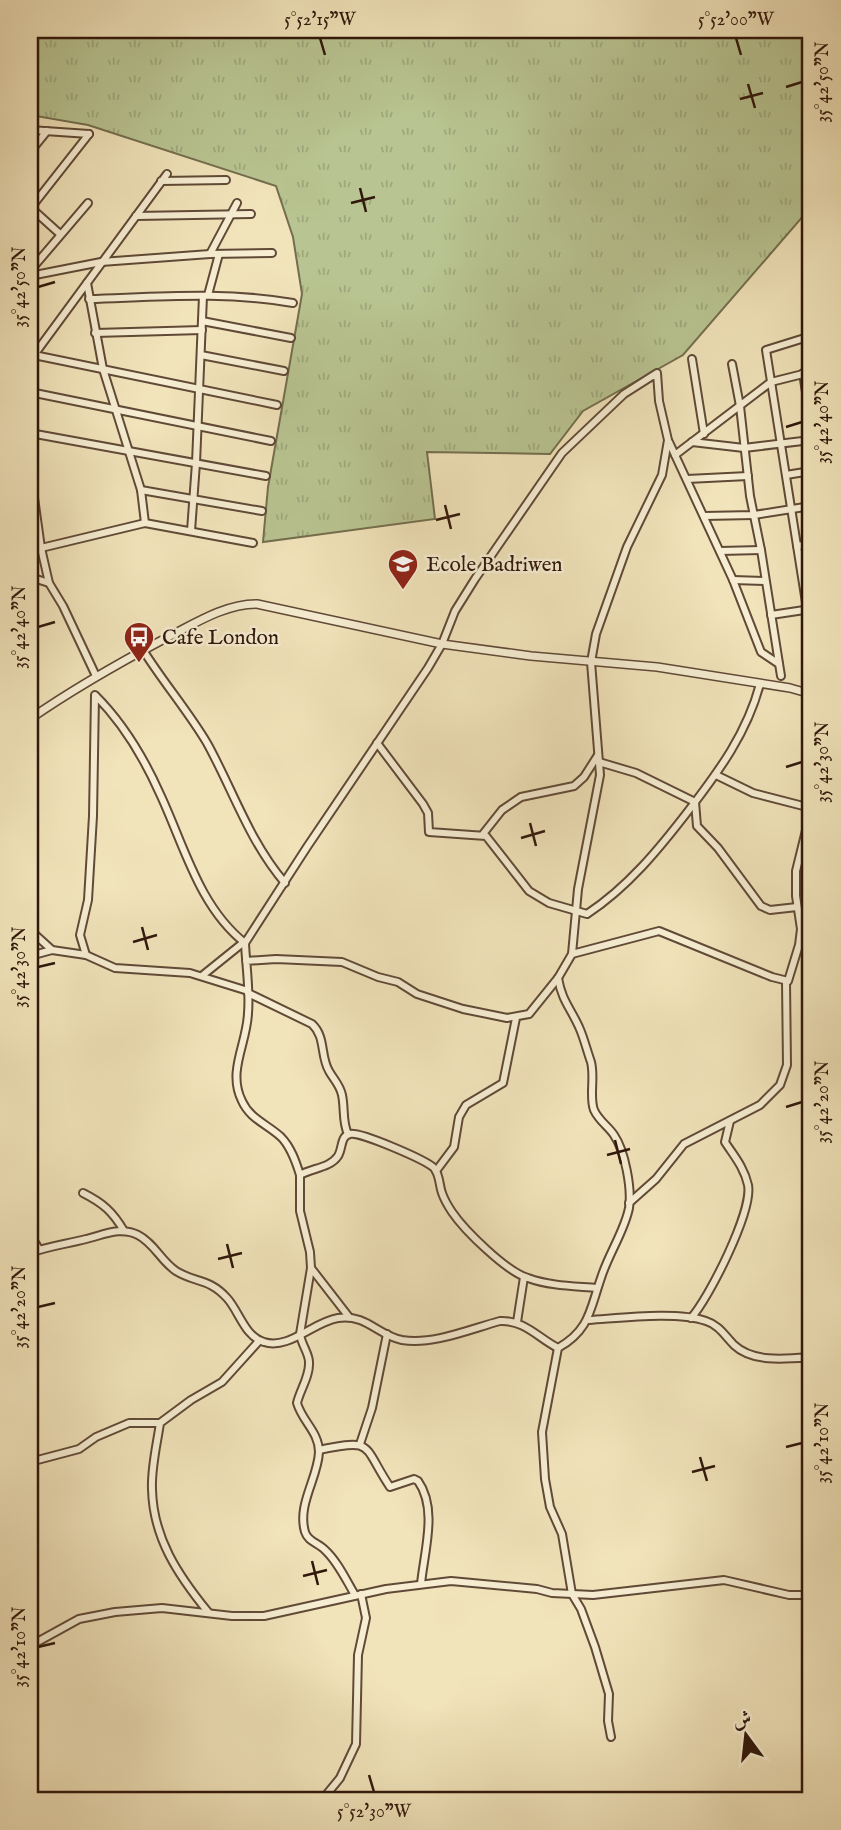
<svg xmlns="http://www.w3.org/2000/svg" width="841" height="1830" font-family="'IM FELL English',Amiri,serif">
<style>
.grass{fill:url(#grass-tufts);stroke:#746e4e;stroke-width:2}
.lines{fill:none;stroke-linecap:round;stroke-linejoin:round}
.minor-casing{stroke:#604a37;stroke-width:10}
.tertiary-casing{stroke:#604a37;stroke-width:10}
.minor{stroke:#f6edd2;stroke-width:6}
.tertiary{stroke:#f6edd2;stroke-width:7}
.ticks{fill:none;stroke:#30170b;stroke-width:2.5}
.labels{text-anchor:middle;stroke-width:5;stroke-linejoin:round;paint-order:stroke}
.poi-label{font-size:21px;fill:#30170b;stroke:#f6edd2;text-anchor:start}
.neatline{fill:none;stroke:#30170b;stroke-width:2.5}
.ticks-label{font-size:18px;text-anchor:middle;fill:#30170b}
</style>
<defs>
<pattern id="grass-tufts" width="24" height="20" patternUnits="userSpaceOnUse" patternTransform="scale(1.75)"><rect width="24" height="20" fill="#b8c491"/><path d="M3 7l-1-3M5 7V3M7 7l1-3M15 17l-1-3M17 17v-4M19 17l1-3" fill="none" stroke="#9ea87c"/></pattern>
</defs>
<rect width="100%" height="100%" fill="#f1e3ba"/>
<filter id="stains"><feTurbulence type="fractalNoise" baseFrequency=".00286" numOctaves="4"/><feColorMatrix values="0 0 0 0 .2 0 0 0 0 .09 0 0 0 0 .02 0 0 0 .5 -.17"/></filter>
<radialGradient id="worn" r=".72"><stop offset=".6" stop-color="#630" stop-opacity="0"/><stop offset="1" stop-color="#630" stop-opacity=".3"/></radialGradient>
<!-- grass -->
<polygon class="grass" points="30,30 800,30 811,61 811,207 683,355 583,411 550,454 427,452 435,519 263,542 268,487 302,294 293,237 276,186 88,125 30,115"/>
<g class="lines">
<!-- minor casing -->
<g class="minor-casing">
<g id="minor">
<polyline points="30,130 89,134"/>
<polyline points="30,152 47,131"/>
<polyline points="161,181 226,180"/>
<polyline points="30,207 60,234"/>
<polyline points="30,209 89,134"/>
<polyline points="136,216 251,214"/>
<polyline points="210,254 237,203"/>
<polyline points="30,271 88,203"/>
<polyline points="30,276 101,262 210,254 272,253"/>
<polyline points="87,283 103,369 141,490 145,523"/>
<polyline points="208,295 219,254"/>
<path d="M89 299C157 297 225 291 293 303"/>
<polyline points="202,321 291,338"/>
<polyline points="95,333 202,330"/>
<polyline points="811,336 766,350 811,634"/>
<polyline points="34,355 277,405"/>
<polyline points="201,355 284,371"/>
<polyline points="30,356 34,355 167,174"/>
<polyline points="692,359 704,434"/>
<polyline points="732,364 740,406 750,496 761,550 781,676"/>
<polyline points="803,373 811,425"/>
<polyline points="30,392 271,441"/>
<polyline points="30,433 266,476"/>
<polyline points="669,442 733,580 761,652 779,664"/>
<polyline points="692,442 744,448 811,440"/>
<polyline points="675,455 771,382 811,372"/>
<polyline points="30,469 41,548 49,583 63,606 96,676"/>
<polyline points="786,475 811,471"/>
<polyline points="687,479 748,476"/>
<polyline points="141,490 262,511"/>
<polyline points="704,516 754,515 811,506"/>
<polyline points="191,531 196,463 203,296"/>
<polyline points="797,546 811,544"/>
<polyline points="41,548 145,523 253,543"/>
<polyline points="720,551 761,550"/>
<polyline points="30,577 49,583"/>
<polyline points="733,580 765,581"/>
<polyline points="771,615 811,609"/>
<path d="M143 650C163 682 188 711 207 743 233 790 249 841 285 883"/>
<polyline points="811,730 808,747 811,767"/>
<path d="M377 743 423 804 428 813 429 832 486 836 529 891 549 903 587 914C628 887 659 849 689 810 719 771 747 733 760 684"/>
<polyline points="599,762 636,773 695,802 697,826 718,848 761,906 770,910 797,907"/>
<polyline points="716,775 753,793 811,808"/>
<polyline points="483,834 502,810 521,797 574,786 584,777 598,755"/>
<polyline points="30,930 52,950 86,955 115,968 190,973 248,991"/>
<polyline points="572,954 659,931 772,977 788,981 799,945 801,929 796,896 796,871 811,810"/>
<path d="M86 955 80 935 88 900 93 816 95 695C122 722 144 758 160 794 184 845 199 907 245 943"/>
<polyline points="30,956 52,950"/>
<path d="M246 961 276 959 342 962 378 977 398 982 417 994 463 1009 507 1018 529 1014 558 978 572 954 578 889 600 775 591 662 596 634 627 547 662 475 668 440 659 401 657 373 624 394 562 453 475 579 455 611 442 644 428 668 307 847 245 943C246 966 250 990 248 1013 247 1044 227 1071 242 1101 250 1119 267 1124 281 1137 291 1147 296 1162 300 1175 312 1168 330 1168 338 1156 343 1148 340 1136 350 1134 359 1131 426 1160 434 1168 440 1175 439 1185 442 1193 444 1199 448 1206 452 1212 465 1231 507 1272 528 1278 550 1286 574 1286 597 1288"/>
<polyline points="203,975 244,942"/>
<path d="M558 978C562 1001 570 1007 579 1027 584 1038 587 1051 591 1062 595 1078 589 1097 594 1110 599 1121 608 1126 614 1135 625 1151 632 1189 629 1208 625 1230 608 1255 601 1278 590 1309 590 1330 558 1348L542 1432 545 1479 550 1507 562 1534 572 1594 581 1609 595 1647 609 1694 608 1721 611 1737"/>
<path d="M248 993 312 1024C326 1037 320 1056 329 1071 334 1080 340 1085 342 1095 345 1109 342 1122 348 1134"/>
<polyline points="436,1171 454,1147 459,1117 466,1105 503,1083 516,1018"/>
<path d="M300 1175V1211L310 1252 311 1268 300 1334C301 1344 309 1353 309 1362 310 1376 300 1390 297 1403 302 1421 319 1432 319 1452 318 1478 297 1504 305 1532 308 1542 319 1543 325 1550 338 1562 346 1580 355 1595"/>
<path d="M83 1193C103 1203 113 1212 124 1231"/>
<polyline points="629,1203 656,1179 684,1144 760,1105 780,1085 787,1065 786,981"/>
<polyline points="30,1235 39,1249"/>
<path d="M30 1253C49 1246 67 1244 86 1239 103 1235 121 1226 138 1235 154 1243 161 1261 176 1271 195 1283 209 1278 227 1298 239 1311 245 1337 264 1342 289 1350 313 1322 338 1318 367 1314 377 1335 402 1340 434 1345 470 1329 500 1321 525 1320 538 1338 558 1348"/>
<polyline points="311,1268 349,1317"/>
<path d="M691 1318C709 1298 753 1211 748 1185 744 1167 734 1156 725 1142L730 1121"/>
<path d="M589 1320C621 1318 677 1311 706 1321 719 1325 725 1336 734 1345 753 1363 787 1359 811 1357"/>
<polyline points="517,1322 524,1277"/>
<polyline points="360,1444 372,1408 387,1334"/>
<path d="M319 1450C375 1438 362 1445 390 1487L414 1479 418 1481C438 1509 424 1552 421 1584"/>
<polyline points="30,1462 79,1449 96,1437 129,1423 160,1423"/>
<path d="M208 1612C178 1575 153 1538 152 1489 151 1468 157 1444 160 1423L191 1400 222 1382 259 1341"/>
<polyline points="30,1646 79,1619 115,1612 162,1608 232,1616 264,1616 386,1589 451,1581 537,1589 552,1593 593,1595 724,1580 789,1595 811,1595"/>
<polyline points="322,1800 340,1778 356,1744 358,1655 366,1618 361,1594"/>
</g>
</g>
<!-- tertiary casing -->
<g class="tertiary-casing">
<path id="tertiary" d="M30 719C73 689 119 663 166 638 194 624 224 604 257 604L442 644 531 656 657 667 790 688 811 694"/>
</g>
<!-- minor -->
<use href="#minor" class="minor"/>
<!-- tertiary -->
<use href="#tertiary" class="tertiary"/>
</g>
<!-- ticks -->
<path class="ticks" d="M320 38 325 55M736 38 741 55M748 84 755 108M786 87 802 82M740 99 763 93M360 188 366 212M351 203 375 197M38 287 55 282M786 427 802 422M445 505 451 529M436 520 460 514M38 627 55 622M786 767 802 762M530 823 536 846M521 838 545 831M142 927 148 950M133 942 157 935M38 967 55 963M786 1107 802 1102M615 1140 621 1164M607 1155 630 1149M227 1244 233 1268M218 1259 242 1253M38 1307 55 1303M786 1447 802 1443M700 1457 707 1481M692 1472 715 1466M312 1561 318 1585M303 1576 327 1570M38 1647 55 1643M369 1775 374 1792"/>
<!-- icons -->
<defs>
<g id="school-pin" transform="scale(1.575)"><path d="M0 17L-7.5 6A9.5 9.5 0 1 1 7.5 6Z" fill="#8f2418" stroke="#f6edd2"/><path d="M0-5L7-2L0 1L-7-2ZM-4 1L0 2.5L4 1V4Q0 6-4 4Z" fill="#fff"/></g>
<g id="bus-pin" transform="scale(1.575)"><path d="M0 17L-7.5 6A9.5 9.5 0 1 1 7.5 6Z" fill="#8f2418" stroke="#f6edd2"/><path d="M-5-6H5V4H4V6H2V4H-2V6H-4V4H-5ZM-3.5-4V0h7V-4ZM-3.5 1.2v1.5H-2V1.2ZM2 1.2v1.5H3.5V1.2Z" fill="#fff"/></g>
</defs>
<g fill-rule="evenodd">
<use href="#school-pin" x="403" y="564"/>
<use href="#bus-pin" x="139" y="637"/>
</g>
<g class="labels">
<!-- poi labels -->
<g class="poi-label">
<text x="426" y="571">Ecole Badriwen</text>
<text x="162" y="644">Cafe London</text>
</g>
</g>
<!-- margin -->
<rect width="841" height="1830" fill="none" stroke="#f1e3ba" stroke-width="77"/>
<!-- north arrow -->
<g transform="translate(746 1735) rotate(345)" stroke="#f6edd2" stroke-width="5" paint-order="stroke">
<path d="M0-5L12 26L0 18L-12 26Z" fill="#30170b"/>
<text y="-10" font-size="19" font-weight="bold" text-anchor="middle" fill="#30170b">ش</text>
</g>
<rect x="38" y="38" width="764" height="1754" class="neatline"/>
<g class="ticks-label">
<text x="320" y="25">5°52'15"W</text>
<text x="736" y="25">5°52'00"W</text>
<text transform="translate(822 82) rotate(-90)" y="6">35°42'50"N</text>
<text transform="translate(19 287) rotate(-90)" y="6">35°42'50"N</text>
<text transform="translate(822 422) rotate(-90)" y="6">35°42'40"N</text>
<text transform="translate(19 627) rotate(-90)" y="6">35°42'40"N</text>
<text transform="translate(822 762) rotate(-90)" y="6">35°42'30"N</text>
<text transform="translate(19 967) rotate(-90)" y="6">35°42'30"N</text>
<text transform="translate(822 1102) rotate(-90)" y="6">35°42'20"N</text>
<text transform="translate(19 1307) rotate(-90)" y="6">35°42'20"N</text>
<text transform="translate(822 1443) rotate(-90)" y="6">35°42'10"N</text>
<text transform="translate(19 1647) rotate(-90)" y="6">35°42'10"N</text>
<text x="374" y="1817">5°52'30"W</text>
</g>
<rect width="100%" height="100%" filter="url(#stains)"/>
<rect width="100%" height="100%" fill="url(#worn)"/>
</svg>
